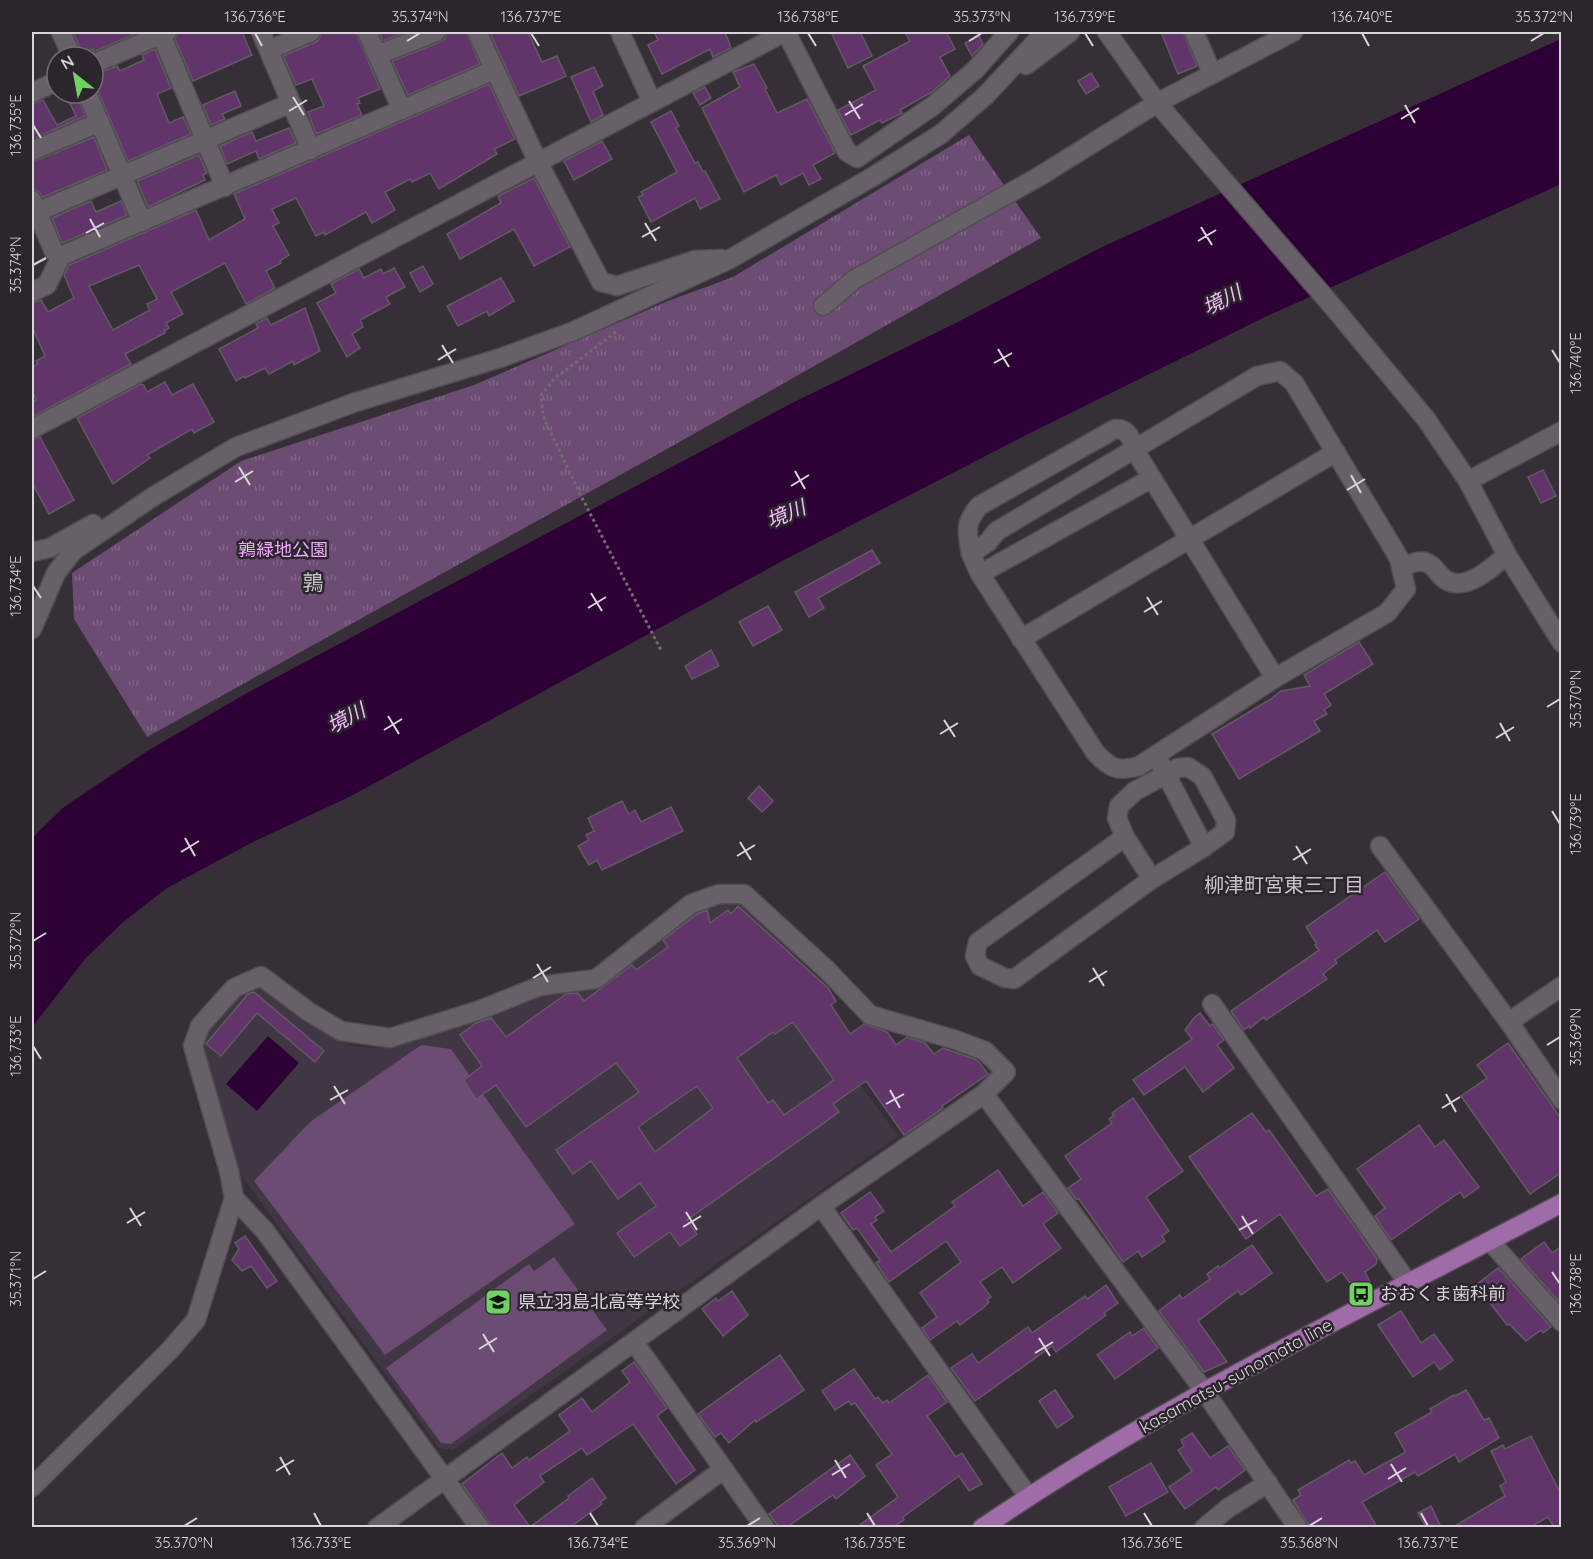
<svg xmlns="http://www.w3.org/2000/svg" width="1593" height="1559" font-family="Quicksand,'Noto Sans JP',sans-serif">
<style>
.built{fill:#413643}
.green{fill:#6c4c72}
.park{fill:url(#park-tufts)}
.water{fill:#2d0135}
.building{fill:#62356a;stroke:#625a63;stroke-width:1.5;fill-rule:evenodd}
.lines{fill:none;stroke-linecap:round;stroke-linejoin:round}
.minor-casing{stroke:#524c53;stroke-width:21}
.major-casing{stroke:#524c53;stroke-width:21}
.path{stroke:#716b71;stroke-width:3;stroke-dasharray:3 3;stroke-linecap:butt}
.minor{stroke:#686069;stroke-width:18}
.major{stroke:#9f6ba9;stroke-width:18}
.ticks{fill:none;stroke:#dad5da;stroke-width:2}
.labels{text-anchor:middle;stroke-width:5;stroke-linejoin:round;paint-order:stroke}
.park-label{font-size:18px;fill:#f0abfc;stroke:#2c252d}
.poi-label{font-size:18px;fill:#dad5da;stroke:#2c252d;text-anchor:start}
.street-label{font-size:18px;fill:#dad5da;stroke:#2c252d}
.water-label{font-size:20px;font-style:italic;fill:#f4bdfd;stroke:#2c252d}
.neighbourhood-label{font-size:20px;fill:#cbc2cd;stroke:#2c252d}
.quarter-label{font-size:21px;fill:#cbc2cd;stroke:#2c252d}
.neatline{fill:none;stroke:#dad5da;stroke-width:2}
.ticks-label{font-size:15px;text-anchor:middle;fill:#dad5da}
</style>
<defs>
<pattern id="park-tufts" width="24" height="20" patternUnits="userSpaceOnUse" patternTransform="scale(1.5)"><rect width="24" height="20" fill="#6c4c72"/><path d="M3 7l-1-3M5 7V3M7 7l1-3M15 17l-1-3M17 17v-4M19 17l1-3" fill="none" stroke="#806586"/></pattern>
</defs>
<rect width="100%" height="100%" fill="#362f37"/>
<!-- built -->
<polygon class="built" points="738,903 798,950 775,967 898,1136 453,1450 439,1448 228,1157 199,1049 204,1030 244,987 265,984 308,1022 351,1046 372,1048 511,1009 544,988 596,982 638,960 695,911 714,904"/>
<!-- green -->
<g class="green">
<polygon points="421,1045 451,1049 575,1224 385,1355 254,1181 310,1122"/>
<polygon points="554,1257 607,1330 451,1444 441,1443 386,1368 529,1264 534,1271"/>
</g>
<!-- park -->
<polygon class="park" points="969,135 1041,238 667,449 147,737 74,619 72,573 241,461 474,385 668,301 733,277"/>
<!-- water -->
<g class="water">
<polygon points="1561,39 1561,184 1265,317 1028,434 784,560 351,796 251,843 167,888 122,923 85,959 32,1027 32,838 64,807 149,750 247,693 792,403 956,323 1100,248"/>
<polygon points="268,1036 299,1063 257,1111 226,1084"/>
</g>
<!-- building -->
<g class="building">
<polygon points="73,32 140,32 93,52 93,49 82,53"/>
<polygon points="178,32 242,32 252,55 193,81 175,39"/>
<polygon points="322,32 356,32 380,89 358,98 360,103 357,104 362,115 316,134 308,112 324,106 312,79 296,85 283,56 316,42 320,38"/>
<polygon points="379,32 406,32 383,41"/>
<polygon points="447,32 466,32 480,64 408,95 392,61 440,42 445,39"/>
<polygon points="493,32 528,32 542,62 557,56 566,76 519,96 490,33"/>
<polygon points="654,32 725,32 731,48 713,57 710,49 662,74 648,45 658,40"/>
<polygon points="831,32 860,32 872,56 848,68"/>
<polygon points="905,32 946,32 955,49 940,57 950,76 932,92 900,110 902,113 882,123 880,120 851,135 838,110 876,90 863,66 910,41"/>
<polygon points="1161,32 1183,32 1197,66 1178,74"/>
<polygon points="979,36 983,44 972,56 965,43"/>
<polygon points="155,49 171,88 157,94 169,123 183,117 191,134 128,161 97,89 93,84 93,75 117,66 120,71 144,60 142,55"/>
<polygon points="754,64 767,88 765,89 777,113 807,99 835,153 813,165 821,179 809,185 803,173 781,185 776,175 744,192 702,108 740,87 733,72"/>
<polygon points="594,67 603,86 593,91 603,115 591,122 571,77"/>
<polygon points="1091,73 1099,86 1086,94 1078,81"/>
<path d="M489 84 515 139 494 149 497 154 439 189 430 173 412 182 410 179 385 192 395 210 372 223 366 212 325 235 324 232 316 236 296 198 272 209 279 223 273 226 289 255 280 261 281 263 266 271 275 288 246 304 225 263 171 292 183 314 166 323 169 328 164 331 165 333 125 354 131 364 32 417V403L36 400 32 391V367L38 364 36 361 45 356 32 327V303L41 300 48 312 74 298 64 275 69 265 196 210 209 240 245 219 234 194ZM139 265 157 299 147 304 150 310 113 330 89 286Z"/>
<polygon points="705,87 711,98 700,105 693,93"/>
<polygon points="235,91 241,106 222,114 225,119 211,125 203,105"/>
<polygon points="65,93 76,93 85,116 32,139 32,104 43,100 57,125 76,116"/>
<polygon points="671,111 679,126 676,128 695,163 698,162 703,172 705,171 720,199 700,209 695,198 651,222 638,197 643,195 641,192 677,172 651,122"/>
<polygon points="289,128 296,143 259,159 256,151 227,164 220,146 252,132 256,141"/>
<polygon points="94,137 107,170 43,197 38,191 32,189 32,162"/>
<polygon points="602,141 612,159 574,180 564,161"/>
<polygon points="199,155 207,173 203,175 205,180 148,207 137,181"/>
<polygon points="534,178 570,247 534,266 514,229 460,259 447,234 501,203 498,196"/>
<polygon points="91,201 96,212 121,201 127,215 62,243 52,218"/>
<polygon points="423,266 433,284 420,292 410,273"/>
<polygon points="394,268 405,287 386,297 390,304 360,320 363,327 352,334 360,348 347,357 317,303 336,293 331,284 359,269 364,278 381,269 383,274"/>
<polygon points="501,278 514,301 489,316 487,311 458,326 447,306"/>
<polygon points="305,308 320,351 294,365 293,361 269,374 265,368 245,378 244,376 236,381 219,349 258,328 256,324 267,318 271,325"/>
<polygon points="165,382 172,395 193,384 214,422 194,433 192,429 147,455 150,458 113,484 77,418 141,384 144,385 147,392"/>
<polygon points="40,437 74,500 49,514 32,483 32,440"/>
<polygon points="1543,470 1556,496 1541,503 1528,477"/>
<polygon points="872,550 880,563 818,598 824,608 809,617 795,592"/>
<polygon points="768,606 782,630 753,646 739,622"/>
<polygon points="1359,642 1373,664 1324,694 1331,705 1324,710 1327,714 1314,721 1320,731 1239,779 1212,734 1271,699 1281,691 1310,686 1304,675"/>
<polygon points="711,650 719,666 692,679 685,666"/>
<polygon points="759,786 773,801 762,812 748,798"/>
<polygon points="622,801 629,814 635,810 641,822 671,807 683,831 602,870 597,860 589,865 578,846 589,840 586,835 594,831 588,818"/>
<polygon points="1385,872 1419,919 1385,942 1377,930 1335,960 1337,963 1323,974 1327,979 1266,1020 1264,1017 1250,1028 1249,1026 1244,1030 1231,1011 1319,950 1315,945 1317,944 1306,927"/>
<path d="M738 906 828 988 836 1001 831 1005 850 1034 864 1024 887 1032 896 1045 907 1037 925 1043 934 1054 943 1048 975 1059 979 1062 988 1074 942 1106 943 1108 904 1135 866 1081 833 1104 839 1112 687 1220 697 1234 680 1246 670 1232 634 1257 617 1233 656 1206 640 1183 618 1199 591 1161 573 1174 556 1150 639 1092 616 1063 526 1127 496 1085 476 1099 464 1080 482 1066 460 1035 476 1023 491 1018 506 1037 566 994 578 993 584 1001 632 965 636 970 668 947 663 940 697 914 707 910 710 923 728 910 731 914ZM793 1022 834 1080 784 1115 773 1100 768 1103 737 1058 773 1032 775 1034ZM697 1086 713 1108 655 1152 638 1127Z"/>
<polygon points="254,992 324,1051 315,1062 257,1013 221,1056 206,1044 248,994"/>
<polygon points="1200,1013 1210,1026 1213,1024 1224,1040 1217,1045 1234,1068 1203,1092 1185,1067 1144,1095 1133,1080 1192,1039 1185,1030 1194,1018"/>
<polygon points="1508,1043 1562,1120 1562,1172 1530,1194 1461,1096 1487,1078 1477,1065"/>
<polygon points="1133,1098 1183,1171 1146,1197 1169,1231 1162,1236 1165,1241 1142,1257 1138,1251 1123,1262 1079,1199 1076,1199 1068,1188 1081,1179 1065,1156 1112,1123 1109,1119 1114,1115 1112,1113"/>
<polygon points="1252,1113 1266,1132 1269,1130 1316,1196 1328,1189 1377,1259 1376,1264 1365,1272 1372,1286 1358,1294 1342,1272 1327,1282 1280,1214 1246,1239 1189,1157"/>
<polygon points="1419,1125 1435,1147 1444,1140 1479,1187 1464,1198 1460,1192 1391,1240 1375,1216 1385,1208 1357,1169"/>
<polygon points="998,1170 1023,1206 1043,1192 1058,1213 1043,1224 1061,1248 1013,1283 1002,1267 980,1282 991,1297 987,1300 989,1302 983,1308 960,1325 957,1321 930,1340 922,1328 937,1317 920,1293 961,1262 946,1241 889,1282 876,1263 880,1260 857,1228 853,1230 841,1213 870,1192 884,1211 875,1217 877,1220 871,1224 891,1252 955,1206 952,1202"/>
<polygon points="245,1236 277,1281 267,1288 251,1266 242,1271 232,1260 239,1249 235,1243"/>
<polygon points="1544,1242 1552,1253 1562,1246 1562,1305 1521,1259"/>
<polygon points="1252,1245 1272,1273 1241,1295 1238,1291 1198,1321 1227,1362 1204,1372 1159,1311 1180,1295 1182,1299 1210,1279 1207,1274 1218,1266 1219,1268"/>
<polygon points="1498,1268 1503,1273 1551,1327 1543,1333 1541,1330 1526,1341 1509,1324 1507,1325 1476,1285"/>
<polygon points="1106,1285 1118,1303 1104,1313 1106,1315 1056,1352 1052,1346 975,1401 951,1368 972,1354 978,1363 1028,1327 1032,1333 1085,1296 1087,1299"/>
<polygon points="732,1291 748,1315 723,1336 702,1309 716,1298 718,1301"/>
<polygon points="1401,1311 1421,1343 1434,1334 1453,1360 1440,1370 1434,1362 1413,1377 1378,1325"/>
<polygon points="1144,1328 1158,1348 1115,1379 1097,1355 1130,1332 1132,1336"/>
<polygon points="780,1355 804,1390 756,1422 755,1420 729,1443 721,1433 715,1437 698,1414"/>
<polygon points="634,1362 667,1408 657,1416 695,1470 676,1484 633,1424 587,1455 582,1448 540,1476 544,1482 514,1505 530,1527 569,1498 568,1496 592,1478 606,1498 600,1502 602,1504 579,1521 570,1527 492,1527 462,1484 502,1453 512,1468 527,1457 529,1460 570,1431 559,1415 582,1398 592,1412 630,1382 622,1371"/>
<polygon points="854,1369 875,1399 878,1397 883,1403 887,1400 889,1403 928,1375 947,1402 927,1416 956,1457 962,1453 982,1484 969,1491 959,1476 903,1517 904,1520 893,1527 857,1527 898,1497 876,1465 892,1454 855,1403 851,1405 849,1401 835,1410 822,1391"/>
<polygon points="1055,1390 1073,1417 1057,1428 1039,1401"/>
<polygon points="1466,1390 1484,1420 1489,1418 1499,1438 1459,1462 1455,1454 1418,1476 1415,1472 1362,1502 1377,1527 1310,1527 1293,1500 1301,1495 1298,1490 1349,1460 1351,1463 1355,1461 1364,1475 1404,1453 1405,1451 1395,1433 1432,1412 1430,1409 1454,1395 1455,1396"/>
<polygon points="1192,1433 1210,1458 1228,1446 1245,1470 1218,1490 1216,1487 1185,1509 1169,1487 1192,1471 1178,1450 1184,1446 1181,1440"/>
<polygon points="1531,1436 1562,1496 1562,1527 1554,1527 1548,1517 1530,1527 1453,1527 1505,1496 1500,1486 1506,1482 1491,1451 1503,1445 1505,1449"/>
<polygon points="850,1455 865,1476 836,1499 833,1495 787,1527 779,1527 769,1514"/>
<polygon points="1151,1463 1168,1492 1126,1516 1109,1487"/>
<polygon points="1431,1506 1441,1527 1426,1527 1418,1513"/>
</g>
<g class="lines">
<!-- minor casing -->
<g class="minor-casing">
<g id="minor">
<polyline points="61,32 72,57"/>
<polyline points="160,32 225,187"/>
<polyline points="261,32 311,150"/>
<polyline points="367,32 402,110"/>
<polyline points="477,32 538,162 601,282 617,286 695,260 722,259"/>
<polyline points="620,32 652,102"/>
<polyline points="786,32 847,152 857,158 934,105 975,70 1009,32"/>
<polyline points="1107,32 1157,103 1334,308 1426,419 1468,481 1507,555 1562,643"/>
<polyline points="1194,32 1212,73"/>
<polyline points="269,50 311,32"/>
<polyline points="377,55 436,32"/>
<polyline points="93,64 167,32"/>
<polyline points="1026,65 1070,32"/>
<polyline points="32,93 57,81"/>
<polyline points="87,93 142,222"/>
<polyline points="32,151 100,122"/>
<polyline points="32,200 54,252 61,256"/>
<polyline points="37,212 291,103"/>
<polyline points="32,292 47,285 61,256 494,70"/>
<polyline points="823,306 855,279 1040,176 1157,103 1293,32"/>
<path d="M1280 371 1294 383 1399 558 1406 589 1387 613 1275 678 1139 766C1118 772 1110 769 1095 752L980 574 971 554 988 542 997 531 1257 376Z"/>
<polyline points="32,429 785,32"/>
<polyline points="1468,481 1562,431"/>
<polyline points="32,552 50,548 93,524"/>
<path d="M971 554C967 532 964 524 979 506L1115 429C1128 428 1131 438 1134 449L1275 678"/>
<path d="M1401 568C1438 548 1432 580 1454 583 1473 586 1493 566 1507 555"/>
<polyline points="980,574 1152,478"/>
<polyline points="32,629 56,573 73,551 154,496 236,447 353,403 500,358 574,331 730,259 874,176 941,134 985,96 1045,32"/>
<polyline points="1021,639 1336,452"/>
<polyline points="1125,837 978,942 975,956 980,966 1005,978 1014,979 1152,879 1204,847 1156,755"/>
<polyline points="1380,846 1509,1022 1562,1100"/>
<polyline points="1152,879 1125,837 1117,818 1119,806 1135,791 1178,768 1188,767 1202,776 1226,820 1225,832 1204,847"/>
<polyline points="1212,1004 1408,1283"/>
<polyline points="1509,1022 1562,986"/>
<polyline points="984,1094 1205,1392 1298,1528"/>
<polyline points="234,1198 229,1171 193,1046 200,1026 234,988 261,976 309,1012 341,1031 390,1038 480,1010 540,986 596,979 691,904 719,894 744,894 827,970 870,1015 956,1040 985,1051 1006,1072 984,1094 821,1206 377,1528"/>
<polyline points="821,1206 1028,1496"/>
<polyline points="1490,1241 1562,1322"/>
<polyline points="634,1342 765,1528"/>
<polyline points="32,1487 170,1350 196,1320 234,1198 265,1231 480,1528"/>
<polyline points="644,1528 724,1469"/>
<polyline points="1204,1528 1228,1508 1268,1483"/>
</g>
</g>
<!-- major casing -->
<g class="major-casing">
<path id="major" d="M982 1528C1165 1403 1366 1306 1562 1203"/>
</g>
<!-- path -->
<polyline class="path" points="616,332 554,379 541,395 543,416 580,494 662,652"/>
<!-- minor -->
<use href="#minor" class="minor"/>
<!-- major -->
<use href="#major" class="major"/>
</g>
<!-- ticks -->
<path class="ticks" d="M255 33 262 46M531 33 539 46M808 33 816 46M1085 33 1093 46M1362 33 1369 46M407 41 420 33M969 41 982 33M1531 41 1544 33M293 97 304 115M849 101 860 119M1405 105 1415 123M289 111 307 100M845 115 863 104M1401 119 1419 108M33 125 41 138M90 219 100 237M645 223 656 241M1201 227 1212 245M86 233 104 223M642 237 660 227M1198 241 1216 230M33 265 46 258M442 345 453 363M998 349 1009 367M1552 350 1560 363M438 360 456 349M994 363 1012 353M239 467 250 485M795 471 805 489M1351 475 1361 493M235 482 253 471M791 486 809 475M1347 490 1365 479M33 586 41 598M591 593 602 611M1147 597 1158 615M588 608 606 597M1144 612 1162 601M1547 707 1560 699M388 716 399 734M944 720 955 737M1500 723 1510 741M384 730 402 719M940 734 958 723M1496 738 1514 727M1552 811 1560 824M185 838 195 856M740 842 751 860M1296 846 1307 864M181 852 199 841M737 856 755 845M1293 860 1311 849M33 941 46 933M537 964 548 982M1093 968 1104 986M533 978 551 967M1089 982 1107 971M1547 1045 1560 1037M33 1046 41 1059M334 1086 345 1104M890 1090 900 1108M1446 1094 1456 1112M330 1100 348 1090M886 1104 904 1094M1442 1108 1460 1097M130 1208 141 1226M686 1212 697 1230M1242 1216 1253 1234M127 1223 145 1212M683 1227 701 1216M1239 1230 1257 1220M1552 1272 1560 1284M33 1279 46 1271M483 1334 494 1352M1039 1338 1050 1356M479 1349 497 1338M1035 1353 1053 1342M280 1457 290 1475M835 1460 846 1478M1391 1464 1402 1482M276 1471 294 1460M832 1475 850 1464M1388 1479 1406 1468M314 1513 321 1526M590 1513 598 1526M867 1513 875 1526M1144 1513 1152 1526M1421 1513 1428 1526M184 1526 197 1518M747 1526 760 1518M1309 1526 1322 1518"/>
<!-- icons -->
<defs>
<g id="bus-square" transform="scale(1.35)"><rect x="-9" y="-9" width="18" height="18" rx="4" fill="#6ed360" stroke="#2c252d"/><path d="M-5-6H5V4H4V6H2V4H-2V6H-4V4H-5ZM-3.5-4V0h7V-4ZM-3.5 1.2v1.5H-2V1.2ZM2 1.2v1.5H3.5V1.2Z" fill="#111"/></g>
<g id="school-square" transform="scale(1.35)"><rect x="-9" y="-9" width="18" height="18" rx="4" fill="#6ed360" stroke="#2c252d"/><path d="M0-5L7-2L0 1L-7-2ZM-4 1L0 2.5L4 1V4Q0 6-4 4Z" fill="#111"/></g>
</defs>
<g fill-rule="evenodd">
<use href="#bus-square" x="1361" y="1294"/>
<use href="#school-square" x="498" y="1302"/>
</g>
<g class="labels">
<!-- park labels -->
<g class="park-label">
<text x="283" y="556">鶉緑地公園</text>
</g>
<!-- poi labels -->
<g class="poi-label">
<text x="1380" y="1300">おおくま歯科前</text>
<text x="518" y="1308">県立羽島北高等学校</text>
</g>
<!-- street labels -->
<g class="street-label">
<text transform="translate(1236 1376) rotate(-29)" y="6">kasamatsu-sunomata line</text>
</g>
<!-- water labels -->
<g class="water-label">
<text transform="translate(1222 300) rotate(-27)" y="7">境川</text>
<text transform="translate(786 514) rotate(-23)" y="7">境川</text>
<text transform="translate(346 718) rotate(-28)" y="7">境川</text>
</g>
<!-- neighbourhood labels -->
<g class="neighbourhood-label">
<text x="1284" y="892">柳津町宮東三丁目</text>
</g>
<!-- quarter labels -->
<g class="quarter-label">
<text x="313" y="590">鶉</text>
</g>
</g>
<!-- border -->
<rect width="1593" height="1559" fill="none" stroke="#2c252d" stroke-width="66"/>
<!-- north arrow -->
<g transform="translate(75 75) rotate(329)"><circle r="28" fill="#2c252d" stroke="#726b72" stroke-width="1.5"/>
<path d="M0-4.5L10 22L0 15L-10 22Z" fill="#6ed360"/>
<text y="-9" font-size="16" font-weight="bold" text-anchor="middle" fill="#dad5da">N</text>
</g>
<rect x="33" y="33" width="1527" height="1493" class="neatline"/>
<g class="ticks-label">
<text x="255" y="22">136.736°E</text>
<text x="420" y="22">35.374°N</text>
<text x="531" y="22">136.737°E</text>
<text x="808" y="22">136.738°E</text>
<text x="982" y="22">35.373°N</text>
<text x="1085" y="22">136.739°E</text>
<text x="1362" y="22">136.740°E</text>
<text x="1544" y="22">35.372°N</text>
<text transform="translate(16 125) rotate(-90)" y="5">136.735°E</text>
<text transform="translate(16 265) rotate(-90)" y="5">35.374°N</text>
<text transform="translate(1576 363) rotate(-90)" y="5">136.740°E</text>
<text transform="translate(16 586) rotate(-90)" y="5">136.734°E</text>
<text transform="translate(1576 699) rotate(-90)" y="5">35.370°N</text>
<text transform="translate(1576 824) rotate(-90)" y="5">136.739°E</text>
<text transform="translate(16 941) rotate(-90)" y="5">35.372°N</text>
<text transform="translate(1576 1037) rotate(-90)" y="5">35.369°N</text>
<text transform="translate(16 1046) rotate(-90)" y="5">136.733°E</text>
<text transform="translate(16 1279) rotate(-90)" y="5">35.371°N</text>
<text transform="translate(1576 1284) rotate(-90)" y="5">136.738°E</text>
<text x="184" y="1548">35.370°N</text>
<text x="321" y="1548">136.733°E</text>
<text x="598" y="1548">136.734°E</text>
<text x="747" y="1548">35.369°N</text>
<text x="875" y="1548">136.735°E</text>
<text x="1152" y="1548">136.736°E</text>
<text x="1309" y="1548">35.368°N</text>
<text x="1428" y="1548">136.737°E</text>
</g>
</svg>
